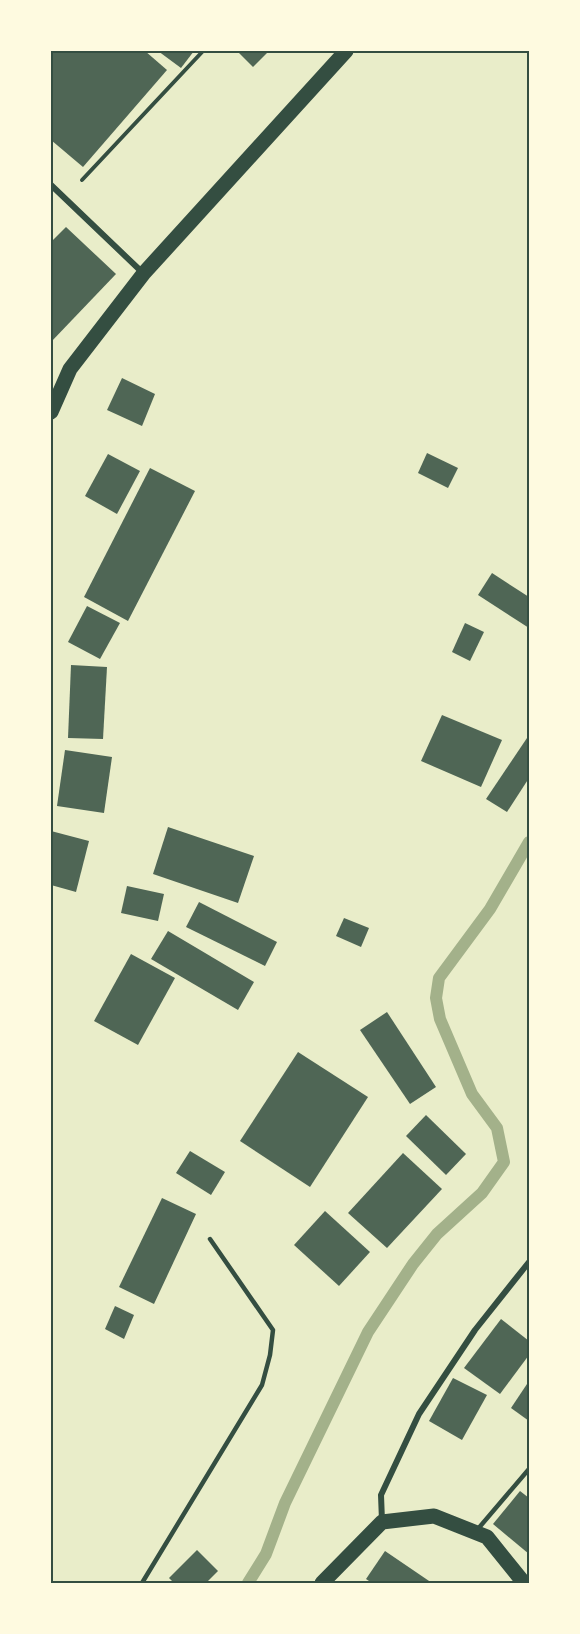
<svg xmlns="http://www.w3.org/2000/svg" width="580" height="1634" font-family="Commissioner,sans-serif">
<style>
.lines{fill:none;stroke-linecap:round;stroke-linejoin:round}
.stream{stroke:#a3b18a;stroke-width:12}
.building{fill:#4f6655}
.path{stroke:#344e41;stroke-width:4}
.service{stroke:#344e41;stroke-width:4.5}
.minor{stroke:#344e41;stroke-width:6}
.primary{stroke:#344e41;stroke-width:15}
.neatline{fill:none;stroke:#344e41;stroke-width:2}
</style>
<rect width="100%" height="100%" fill="#e9edc9"/>
<g class="lines">
<!-- stream -->
<polyline class="stream" points="248,1583 266,1554 285,1503 368,1332 413,1264 437,1234 482,1193 504,1162 497,1128 472,1094 440,1019 436,998 439,978 490,909 529,842"/>
</g>
<!-- building -->
<g class="building">
<polygon points="51,51 145,51 167,70 83,167 51,140"/>
<polygon points="158,51 194,51 181,68"/>
<polygon points="237,51 269,51 253,67"/>
<polygon points="66,227 116,274 51,342 51,242"/>
<polygon points="122,378 155,394 142,426 107,410"/>
<polygon points="427,453 458,468 448,488 418,473"/>
<polygon points="108,454 140,471 117,514 85,496"/>
<polygon points="150,468 195,491 128,621 84,597"/>
<polygon points="492,573 529,597 529,628 478,595"/>
<polygon points="87,606 120,623 100,659 68,642"/>
<polygon points="465,623 484,632 470,661 452,652"/>
<polygon points="71,665 107,667 103,739 68,738"/>
<polygon points="442,715 502,740 481,787 421,761"/>
<polygon points="529,735 529,778 507,812 486,799"/>
<polygon points="65,750 112,757 104,813 57,806"/>
<polygon points="168,827 254,856 238,903 153,874"/>
<polygon points="51,831 89,841 76,892 51,885"/>
<polygon points="127,886 164,894 158,921 121,913"/>
<polygon points="199,902 277,942 265,966 186,927"/>
<polygon points="344,918 369,928 361,947 336,936"/>
<polygon points="168,931 254,982 238,1010 151,959"/>
<polygon points="131,954 175,978 138,1045 94,1021"/>
<polygon points="387,1012 436,1087 410,1104 360,1030"/>
<polygon points="298,1052 368,1097 310,1187 240,1141"/>
<polygon points="426,1115 466,1154 446,1175 406,1136"/>
<polygon points="190,1151 225,1172 211,1195 176,1173"/>
<polygon points="403,1153 442,1189 387,1248 348,1213"/>
<polygon points="162,1198 196,1214 154,1304 119,1287"/>
<polygon points="325,1211 370,1252 339,1286 294,1245"/>
<polygon points="115,1306 134,1315 124,1339 105,1329"/>
<polygon points="501,1319 529,1341 529,1355 500,1394 464,1368"/>
<polygon points="453,1378 487,1395 462,1440 429,1421"/>
<polygon points="529,1381 529,1421 511,1408"/>
<polygon points="520,1491 529,1498 529,1554 493,1524"/>
<polygon points="197,1550 218,1571 206,1583 174,1583 169,1578"/>
<polygon points="385,1551 432,1583 372,1583 366,1579"/>
</g>
<g class="lines">
<!-- path -->
<polyline class="path" points="82,180 203,51"/>
<!-- service -->
<g class="service">
<polyline points="477,1530 529,1469"/>
<polyline points="142,1583 262,1385 270,1355 273,1330 210,1239"/>
</g>
<!-- minor -->
<g class="minor">
<polyline points="51,185 143,273"/>
<polyline points="382,1521 381,1495 419,1414 475,1330 529,1262"/>
</g>
<!-- primary -->
<g class="primary">
<polyline points="51,412 70,369 144,273 346,51"/>
<polyline points="322,1583 382,1522 434,1516 487,1537 524,1583"/>
</g>
</g>
<!-- border -->
<rect width="580" height="1634" fill="none" stroke="#fefae0" stroke-width="105"/>
<rect x="52" y="52" width="476" height="1530" class="neatline"/>
</svg>
